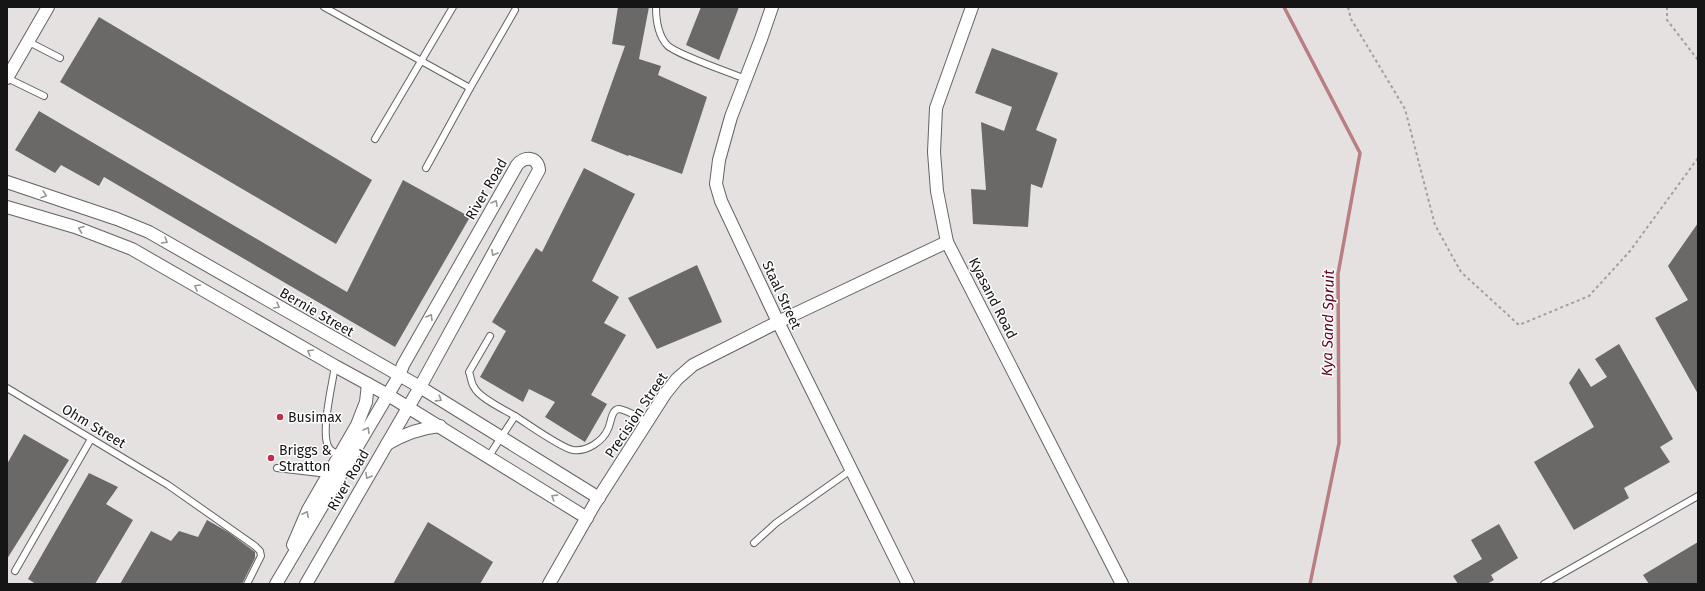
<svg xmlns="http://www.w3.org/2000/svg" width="1705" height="591" font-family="'Fira Sans',sans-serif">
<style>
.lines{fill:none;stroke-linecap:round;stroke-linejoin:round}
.stream{stroke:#b87e82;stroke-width:3.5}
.building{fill:#6b6868}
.service-casing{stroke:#656262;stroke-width:8}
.minor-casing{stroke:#656262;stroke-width:14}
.path{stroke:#a29f9f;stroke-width:2;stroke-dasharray:3 3;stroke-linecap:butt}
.service{stroke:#fff;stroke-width:6}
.minor{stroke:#fff;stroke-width:12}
.oneway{stroke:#969696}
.poi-dot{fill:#bf2e4b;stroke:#fff;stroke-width:1.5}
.labels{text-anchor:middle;stroke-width:3;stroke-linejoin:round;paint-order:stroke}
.street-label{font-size:14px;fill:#161515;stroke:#fff}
.poi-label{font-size:14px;fill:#161515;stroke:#fff;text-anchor:start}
.water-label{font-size:15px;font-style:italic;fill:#63001c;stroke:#fff}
</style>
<rect width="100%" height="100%" fill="#e5e1e1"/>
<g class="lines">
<!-- stream -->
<polyline class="stream" points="1284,7 1360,153 1338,274 1339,443 1310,584"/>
</g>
<!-- building -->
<g class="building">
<polygon points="618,7 649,7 639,59 661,66 658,75 707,97 682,174 629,155 628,156 591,141 625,46 612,44"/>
<polygon points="701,7 739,7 719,60 686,45"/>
<polygon points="99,17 372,180 336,244 60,82"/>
<polygon points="992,48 1058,73 1036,130 1057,139 1042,188 1031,184 1028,227 973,224 971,189 986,190 981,122 1004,131 1012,107 975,93"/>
<polygon points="39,111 347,292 403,180 470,217 395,347 104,177 99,186 61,165 55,173 15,150"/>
<polygon points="584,168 635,194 592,281 619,297 604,323 626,335 591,395 607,404 585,442 545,417 555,402 529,389 523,402 480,377 506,331 492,322 536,248 542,252"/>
<polygon points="1698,223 1698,394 1655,318 1688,300 1668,266"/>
<polygon points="697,265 722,322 657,349 628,298"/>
<polygon points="1619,344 1673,439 1660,447 1670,462 1624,488 1629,498 1574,530 1534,462 1594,427 1569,383 1579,368 1591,387 1607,377 1595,359"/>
<polygon points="24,434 69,460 7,559 7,464"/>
<polygon points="89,473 118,487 106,504 133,520 95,584 36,584 28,579"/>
<polygon points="207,520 228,532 255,552 255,558 242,584 120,584 151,531 171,541 179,531 198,537"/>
<polygon points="428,522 493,562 480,584 393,584"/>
<polygon points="1499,524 1518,558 1491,575 1494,580 1487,584 1458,584 1453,576 1482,559 1471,540"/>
<polygon points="1698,542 1698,584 1649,584 1643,575"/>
</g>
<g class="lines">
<!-- service casing -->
<g class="service-casing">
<g id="service">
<polyline points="324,7 470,88 515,10"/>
<path d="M656 7C656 19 658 35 667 45 675 54 731 73 746 79"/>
<polyline points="27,41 60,58"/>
<polyline points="7,78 44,96"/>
<polyline points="375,139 453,7"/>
<polyline points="426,168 470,88"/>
<path d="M335 366C332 385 321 431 328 446 330 451 335 453 340 455"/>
<polyline points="7,388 168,485 255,546 260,551 261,556 247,584"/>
<path d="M515 416C528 424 561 448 573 450 587 452 603 441 608 429 611 424 611 409 619 409 628 410 639 418 647 422"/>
<path d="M489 456 515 416C505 410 479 398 474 387 471 383 471 377 469 372L490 336"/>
<polyline points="277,468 328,474"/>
<polyline points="754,543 776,523 851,470"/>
<polyline points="15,571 91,439"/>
<polyline points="1544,584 1698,496"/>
</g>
</g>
<!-- minor casing -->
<g class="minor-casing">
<g id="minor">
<polyline points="772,7 761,39 731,117 719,160 716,184 721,201 778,322 908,584"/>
<polyline points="972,7 936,108 934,152 937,191 947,242 1122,584"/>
<polyline points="7,78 48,7"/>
<polyline points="7,182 117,219 149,232 420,387 599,498"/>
<polyline points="7,207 75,227 132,249 335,366 388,395 587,518"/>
<path d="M387 444C404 434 420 428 440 426"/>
<polyline points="293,545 308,510 357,425 366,402 368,384"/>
<path d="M276 584 399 376 403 365 517 165C524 156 538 156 539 170L420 387 306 584"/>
<polyline points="549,584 594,505 665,394 677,379 693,365 778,322 947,242"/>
</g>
</g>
<!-- path -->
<g class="path">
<polyline points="1348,7 1351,19 1405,109 1435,225 1461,272 1519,325 1589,296 1630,251 1698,158"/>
<polyline points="1667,7 1667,20 1698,60"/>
</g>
<!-- service -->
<use href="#service" class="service"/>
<!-- minor -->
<use href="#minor" class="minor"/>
</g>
<!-- one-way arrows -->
<defs><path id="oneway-chevron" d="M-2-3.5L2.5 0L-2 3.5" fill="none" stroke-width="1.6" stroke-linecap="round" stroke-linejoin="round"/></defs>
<g class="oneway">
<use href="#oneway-chevron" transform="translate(44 195) rotate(19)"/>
<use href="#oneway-chevron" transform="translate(495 203) rotate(-60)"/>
<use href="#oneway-chevron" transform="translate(81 229) rotate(-159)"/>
<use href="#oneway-chevron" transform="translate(165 241) rotate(31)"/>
<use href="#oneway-chevron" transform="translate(494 253) rotate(119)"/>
<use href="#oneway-chevron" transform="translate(197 287) rotate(-150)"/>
<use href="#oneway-chevron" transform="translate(277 306) rotate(30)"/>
<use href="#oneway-chevron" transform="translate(430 317) rotate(-60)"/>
<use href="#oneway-chevron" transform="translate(310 352) rotate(-150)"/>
<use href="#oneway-chevron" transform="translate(439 399) rotate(32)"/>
<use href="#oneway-chevron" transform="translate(367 430) rotate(-59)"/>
<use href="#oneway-chevron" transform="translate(368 476) rotate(120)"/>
<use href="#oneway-chevron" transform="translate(554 497) rotate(-148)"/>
<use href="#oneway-chevron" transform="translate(306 514) rotate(-63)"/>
</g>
<!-- markers -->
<g class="poi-dot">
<circle cx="280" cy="417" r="4"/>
<circle cx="271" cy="458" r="4"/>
</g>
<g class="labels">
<!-- street labels -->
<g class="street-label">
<text transform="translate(486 189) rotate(-60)" y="5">River Road</text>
<text transform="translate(782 295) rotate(65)" y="5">Staal Street</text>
<text transform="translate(993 298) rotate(63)" y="5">Kyasand Road</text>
<text transform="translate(317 312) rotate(30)" y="5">Bernie Street</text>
<text transform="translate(636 415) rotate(-56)" y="5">Precision Street</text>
<text transform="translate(94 426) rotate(31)" y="5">Ohm Street</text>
<text transform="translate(348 480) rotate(-60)" y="5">River Road</text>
</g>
<!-- poi labels -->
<g class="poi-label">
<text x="288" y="422">Busimax</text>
<text x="279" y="455">Briggs &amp;<tspan x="279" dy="16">Stratton</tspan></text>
</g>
<!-- water labels -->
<g class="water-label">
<text transform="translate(1328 323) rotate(-89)" y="5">Kya Sand Spruit</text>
</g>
</g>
<!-- border -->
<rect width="1705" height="591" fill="none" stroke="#161515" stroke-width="16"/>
</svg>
